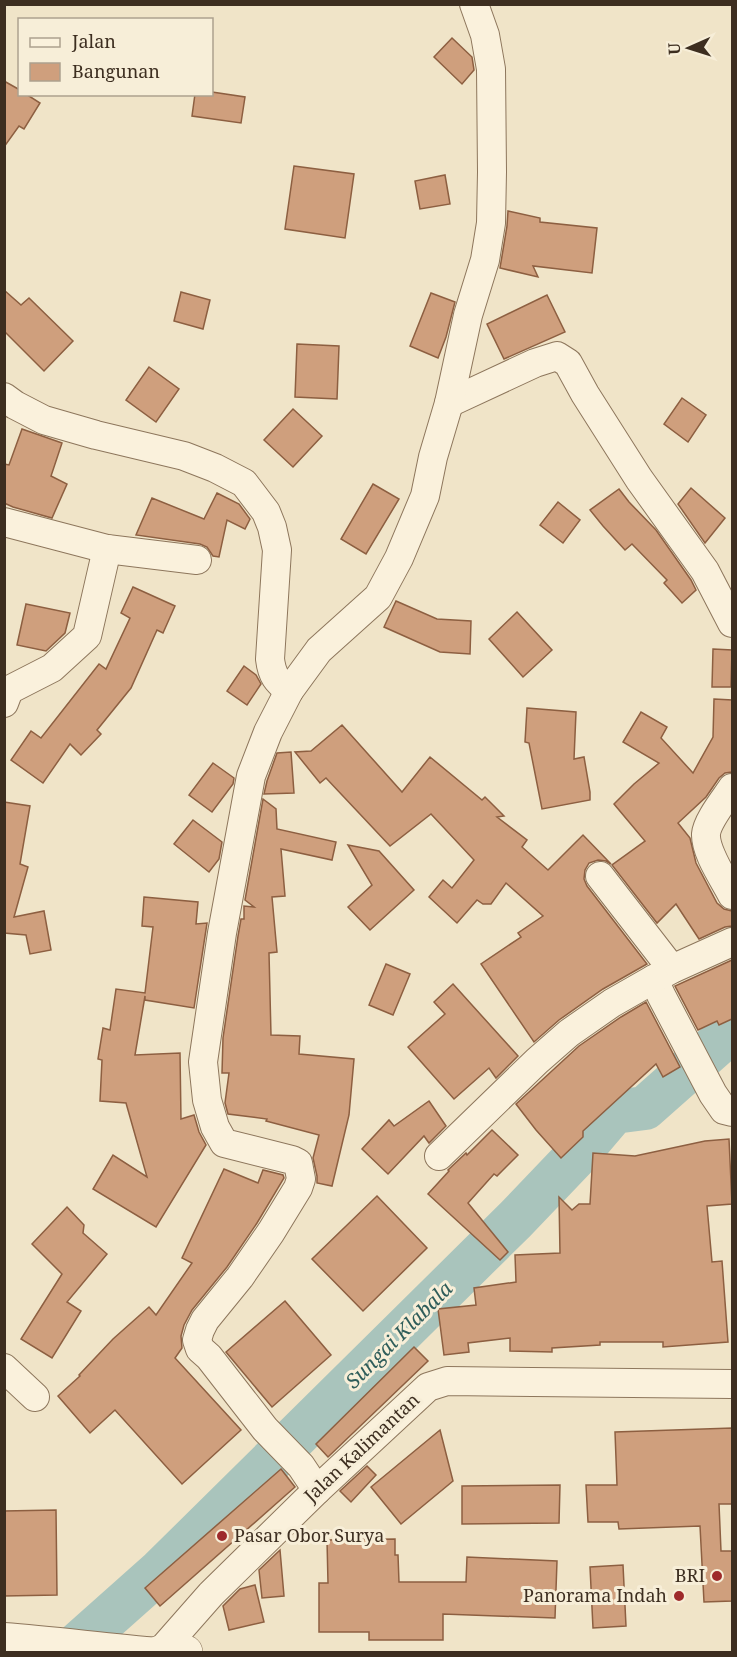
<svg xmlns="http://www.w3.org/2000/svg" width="737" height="1657" font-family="'Noto Serif',serif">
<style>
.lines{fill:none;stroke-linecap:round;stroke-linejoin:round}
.river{stroke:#a9c4bc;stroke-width:44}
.building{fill:#cf9f7d;stroke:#8d5f41;stroke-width:1.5}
.minor-casing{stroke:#8d765c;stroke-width:30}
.tertiary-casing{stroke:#8d765c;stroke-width:34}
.minor{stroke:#faf1dc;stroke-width:28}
.tertiary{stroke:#faf1dc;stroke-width:33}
.poi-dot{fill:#9e2a2b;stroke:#f7eed8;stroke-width:2}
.labels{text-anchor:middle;stroke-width:6;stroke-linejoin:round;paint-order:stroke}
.street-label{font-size:18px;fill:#3d2e20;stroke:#f7eed8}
.poi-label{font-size:18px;fill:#3d2e20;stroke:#f7eed8;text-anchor:end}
.water-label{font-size:20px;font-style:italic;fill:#2f5d5a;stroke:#f7eed8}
</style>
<rect width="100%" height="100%" fill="#f0e4c8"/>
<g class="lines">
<!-- river -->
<polyline class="river" points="69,1652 160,1571 515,1220 580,1152 614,1112 645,1108 732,1031"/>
</g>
<!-- building -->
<g class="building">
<polygon points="452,38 472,57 474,70 462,84 434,57"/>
<polygon points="4,81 20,90 20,94 26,94 40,103 24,129 19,126 4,147"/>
<polygon points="212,92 245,97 241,123 192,116 195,94 212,94"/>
<polygon points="294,166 354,174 345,238 285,229"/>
<polygon points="445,175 450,204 420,209 415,181"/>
<polygon points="508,211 540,218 540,222 597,228 592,273 533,266 538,277 500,268 507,226"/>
<polygon points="4,290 21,305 29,298 73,341 44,371 4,331"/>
<polygon points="181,292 210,300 203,329 174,321"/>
<polygon points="431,293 455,302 446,337 438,358 410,346"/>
<polygon points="547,295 565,332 504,359 487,324"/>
<polygon points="297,344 339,346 337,399 295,397"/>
<polygon points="149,367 179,389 156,422 126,400"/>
<polygon points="682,398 706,415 688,442 664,424"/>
<polygon points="293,409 322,436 293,467 264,440"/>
<polygon points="22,429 62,443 51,476 67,484 52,518 13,507 4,503 4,464 9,465"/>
<polygon points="373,484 399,499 366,554 341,539"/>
<polygon points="691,488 725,518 705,543 678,504"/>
<polygon points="619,489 629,502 656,530 691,580 696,590 682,603 664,583 667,580 632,544 625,550 603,526 590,510"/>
<polygon points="217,493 239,504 250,519 245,529 227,520 219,557 213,556 207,547 200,544 136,535 152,498 204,519"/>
<polygon points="558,502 580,520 563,543 540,525"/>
<polygon points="133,587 175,606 163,633 157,630 131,688 97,730 101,734 81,755 70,744 43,783 11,760 31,731 41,738 99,664 106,669 130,618 121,613"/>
<polygon points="396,601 437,619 471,621 470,654 440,652 384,627"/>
<polygon points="26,604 70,613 65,633 46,651 17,645"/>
<polygon points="517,612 552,650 523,677 489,639"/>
<polygon points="713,649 732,650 731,687 712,687"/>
<polygon points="244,666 256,675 261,684 247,705 227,691"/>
<polygon points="714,699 732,700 732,772 725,773 719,778 706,797 678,823 690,838 696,863 717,903 724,909 732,911 732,926 725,927 699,939 676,904 657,923 612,865 645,841 614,804 634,784 659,763 623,742 641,712 667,727 661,738 693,773 713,737"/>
<polygon points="527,708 576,712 574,759 584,757 590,792 590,800 542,809 529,743 525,742"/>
<polygon points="342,725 402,792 430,757 482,800 485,797 504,816 497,817 527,840 522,847 548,870 583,835 611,864 606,861 598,860 589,863 585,870 584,879 587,886 647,964 603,989 559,1020 534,1042 481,964 521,937 518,933 543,916 506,883 491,904 483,904 477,900 457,923 429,897 443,880 452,888 474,860 431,814 390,846 326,778 320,783 295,752 311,751"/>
<polygon points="291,752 294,793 264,794 267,781 277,753"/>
<polygon points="213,763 234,778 233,784 212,812 189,795"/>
<polygon points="263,799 276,809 277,829 336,842 332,860 281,849 285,896 272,897 277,952 269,953 271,1035 300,1036 299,1054 354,1059 349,1115 332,1186 317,1183 317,1176 313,1158 319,1135 266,1121 267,1119 228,1114 225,1103 229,1073 222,1073 223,1038 238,936 241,919 244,919 244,906 254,907 245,900"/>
<polygon points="4,802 30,806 20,864 28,867 14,917 44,911 51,950 30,954 26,935 4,933"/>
<polygon points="193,820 222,842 219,859 209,872 174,844"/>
<polygon points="348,845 379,851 414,890 370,930 348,907 372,885"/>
<polygon points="144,897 198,902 196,924 207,923 194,1008 145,1000 145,996 135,1055 180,1053 181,1119 194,1115 199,1132 206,1145 156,1227 93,1189 113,1155 147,1177 126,1103 100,1101 102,1060 98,1059 103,1028 110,1030 116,989 145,993 153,927 142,926"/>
<polygon points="732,960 732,1019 719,1025 717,1021 698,1030 675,986"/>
<polygon points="386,964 410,974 393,1015 369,1005"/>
<polygon points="453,984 518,1056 496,1078 489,1068 454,1099 408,1047 445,1014 434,1002"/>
<polygon points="646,1002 680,1067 663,1077 656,1064 583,1131 583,1137 561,1158 536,1130 516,1104 579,1046 621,1017"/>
<polygon points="429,1101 446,1126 429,1143 424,1136 388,1174 362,1149 389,1120 394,1126"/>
<polygon points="492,1130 518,1155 497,1176 494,1174 468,1203 508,1252 500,1260 428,1194 449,1171 448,1170 466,1153 467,1155"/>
<polygon points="729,1139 732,1204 707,1206 712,1262 722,1261 728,1342 663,1347 663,1342 600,1342 600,1345 552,1348 552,1352 510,1351 510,1338 468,1343 469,1352 444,1355 438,1309 476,1305 474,1288 516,1282 515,1255 560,1253 559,1197 572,1210 579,1204 590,1204 593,1153 635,1156 705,1141"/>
<polygon points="224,1169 258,1183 263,1170 283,1175 284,1178 257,1223 227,1267 192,1310 184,1325 181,1336 182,1348 175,1358 241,1430 182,1484 115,1410 90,1433 58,1396 80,1376 79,1375 113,1339 149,1307 156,1315 192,1263 182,1258"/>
<polygon points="377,1196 427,1248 363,1311 312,1259"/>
<polygon points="67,1207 84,1225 83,1233 107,1254 67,1302 81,1311 52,1358 21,1339 62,1274 32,1244"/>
<polygon points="285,1301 331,1355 272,1407 226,1352"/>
<polygon points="414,1347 428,1361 328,1457 316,1444"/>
<polygon points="732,1428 732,1504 719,1504 721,1551 732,1551 732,1601 704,1602 700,1526 619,1529 618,1522 588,1522 586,1485 617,1485 615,1432"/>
<polygon points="440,1430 453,1481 401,1524 371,1487"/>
<polygon points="367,1466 376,1475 351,1502 340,1491"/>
<polygon points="281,1469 295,1487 160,1606 145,1588"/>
<polygon points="560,1485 559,1523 462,1524 462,1486"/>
<polygon points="56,1510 57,1595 4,1596 4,1511"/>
<polygon points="395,1539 395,1555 398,1555 399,1582 466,1582 467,1557 557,1561 555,1618 443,1614 443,1640 369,1640 369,1632 319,1632 319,1583 328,1583 327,1540"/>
<polygon points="280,1550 284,1596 262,1598 259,1570"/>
<polygon points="623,1565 626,1626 593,1628 590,1567"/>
<polygon points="255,1585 264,1622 229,1630 223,1606 240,1589"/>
</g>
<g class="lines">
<!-- minor casing -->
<g class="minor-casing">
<g id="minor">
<path d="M4 397 15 405 44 420 96 435 184 456 215 468 244 483 266 512 272 527 277 550 270 659C272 676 277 681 289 691"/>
<polyline points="449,403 535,363 557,356 568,363 585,394 639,479 705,571 732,623"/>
<polyline points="4,522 107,549 197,560"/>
<polyline points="4,703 9,690 52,668 87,636 107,549"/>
<path d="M732 788C725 799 707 821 706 834 705 852 724 879 732 895"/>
<polyline points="600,876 672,969"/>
<polyline points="732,942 672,969 654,979 661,995 713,1094 724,1110 732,1112"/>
<polyline points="439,1156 537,1061 569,1033 612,1003 654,979"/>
<polyline points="4,1368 35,1397"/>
<polyline points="317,1490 301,1466 265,1429 209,1357 200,1349 197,1340 200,1330 205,1320 240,1277 271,1232 298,1188 301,1179 298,1163 292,1160 224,1143 215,1127 207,1100 203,1062 222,933 251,776 268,732 289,691 319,650 378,597 399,558 425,496 433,457 449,403 468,315 485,260 491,223 492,172 491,69 485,35 474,4"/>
<path d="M4 1637C57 1641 108 1648 160 1652L211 1594 317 1490 428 1387 447 1381 732 1384"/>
</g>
</g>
<!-- tertiary casing -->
<g class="tertiary-casing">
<polyline id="tertiary" points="160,1652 186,1652"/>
</g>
<!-- minor -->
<use href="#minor" class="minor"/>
<!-- tertiary -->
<use href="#tertiary" class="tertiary"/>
</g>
<!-- markers -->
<g class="poi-dot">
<circle cx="222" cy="1536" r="6"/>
<circle cx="717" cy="1576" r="6"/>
<circle cx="679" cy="1596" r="6"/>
</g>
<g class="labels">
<!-- street labels -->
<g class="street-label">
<text transform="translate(362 1448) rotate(-43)" y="6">Jalan Kalimantan</text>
</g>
<!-- poi labels -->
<g class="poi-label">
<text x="234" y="1542" text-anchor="start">Pasar Obor Surya</text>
<text x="705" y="1582">BRI</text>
<text x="667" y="1602">Panorama Indah</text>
</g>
<!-- water labels -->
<g class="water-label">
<text transform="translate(399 1335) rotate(-45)" y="7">Sungai Klabala</text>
</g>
</g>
<!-- border -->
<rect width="737" height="1657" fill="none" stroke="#3d2e20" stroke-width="12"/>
<!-- legend -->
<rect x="18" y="18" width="195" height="78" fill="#f7eed8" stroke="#ada18e" stroke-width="1.5"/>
<rect x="30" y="38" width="30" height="9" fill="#faf1dc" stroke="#ada18e" stroke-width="1.5"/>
<text x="72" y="48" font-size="18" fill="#3d2e20">Jalan</text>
<rect x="30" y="63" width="30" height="18" fill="#cf9f7d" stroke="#ada18e" stroke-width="1.5"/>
<text x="72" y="78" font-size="18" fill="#3d2e20">Bangunan</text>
<!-- north arrow -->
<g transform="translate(689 48) rotate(267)" stroke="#f7eed8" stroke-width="4.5" paint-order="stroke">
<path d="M0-4.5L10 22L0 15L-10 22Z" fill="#3d2e20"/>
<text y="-9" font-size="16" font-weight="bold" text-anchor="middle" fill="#3d2e20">U</text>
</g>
</svg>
